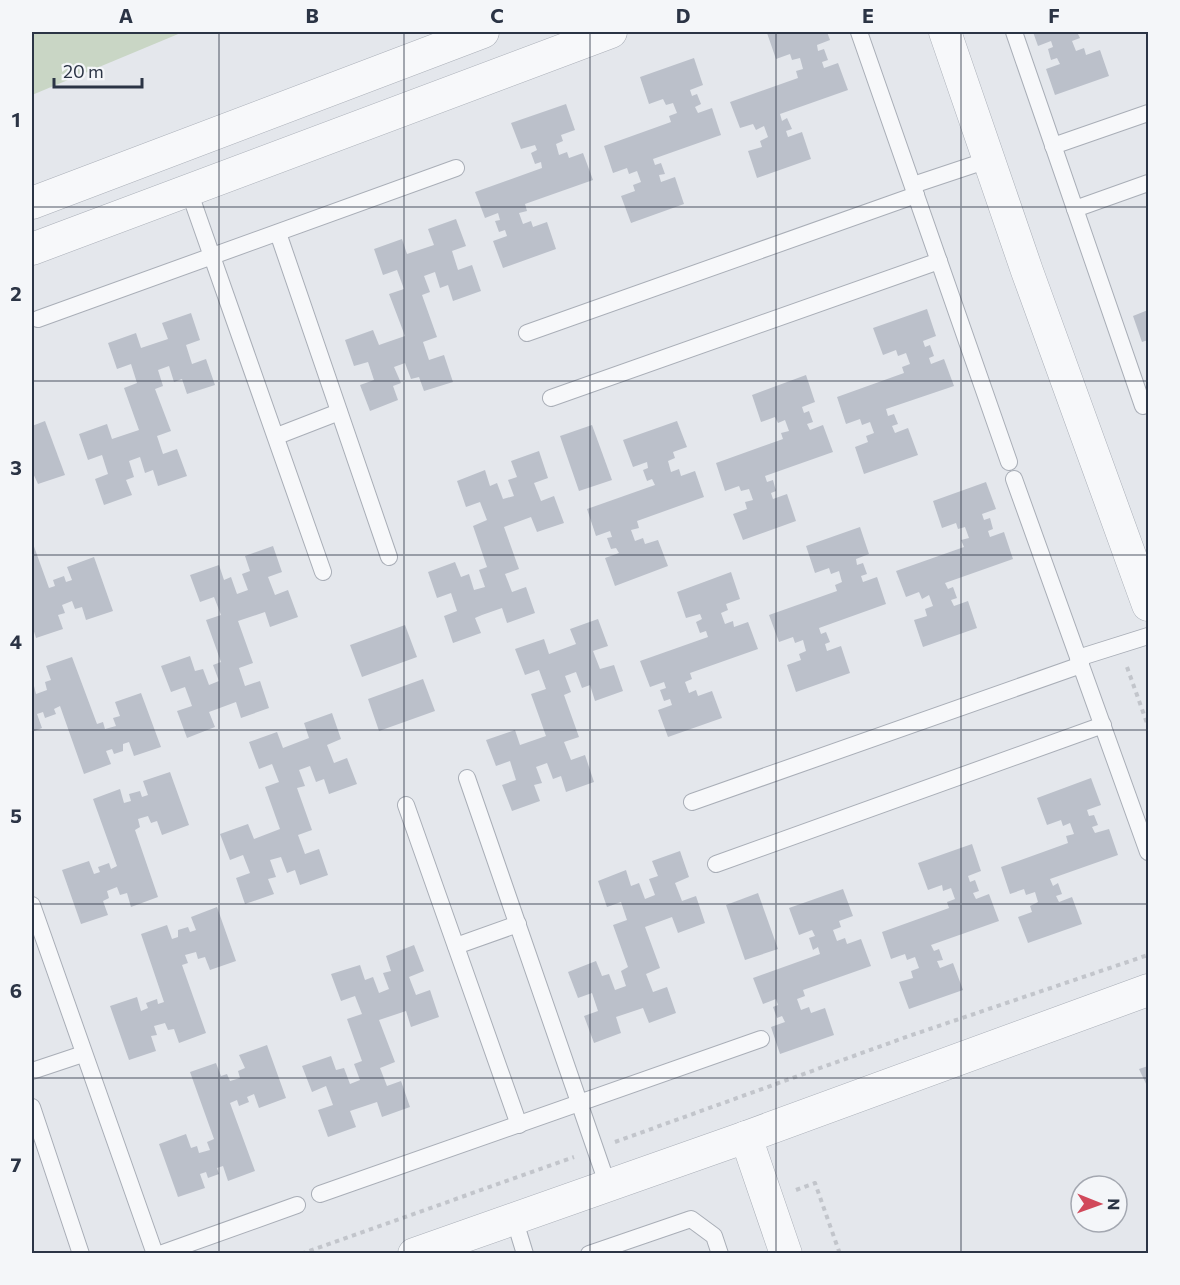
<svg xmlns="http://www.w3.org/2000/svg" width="1180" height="1285" font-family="Commissioner,sans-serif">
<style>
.green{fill:#c9d6c5}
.building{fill:#bbc0ca}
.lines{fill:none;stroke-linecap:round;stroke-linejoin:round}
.service-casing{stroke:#a9aeb7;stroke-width:18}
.minor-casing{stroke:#a9aeb7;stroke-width:33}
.path{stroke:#c2c5cb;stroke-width:4;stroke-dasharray:4.5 4.5;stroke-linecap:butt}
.service{stroke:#f7f8fa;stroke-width:16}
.minor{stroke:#f7f8fa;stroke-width:32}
.grid{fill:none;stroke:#2b3445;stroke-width:1.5;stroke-opacity:0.55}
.neatline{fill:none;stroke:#2b3445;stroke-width:2}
.grid-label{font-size:20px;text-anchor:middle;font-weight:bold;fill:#2b3445}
</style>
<rect width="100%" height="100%" fill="#e4e7ec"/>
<!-- green -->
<polygon class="green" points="32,32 183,32 32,95"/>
<!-- building -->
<g class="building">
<polygon points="827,32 830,40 817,45 818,51 824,49 828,60 822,62 824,68 838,63 848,90 780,114 782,121 787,118 792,129 786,131 788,137 802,132 811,159 757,178 748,151 762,147 760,141 768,137 764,126 756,130 753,124 740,128 730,102 798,78 796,71 803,69 800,58 792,60 790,54 776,59 767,33"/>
<polygon points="1033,32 1077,32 1080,38 1072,41 1076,51 1084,48 1086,55 1100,50 1109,76 1055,95 1046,69 1060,64 1057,58 1051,60 1048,49 1053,47 1051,41 1038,46"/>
<polygon points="694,58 703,85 690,90 692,96 697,94 701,104 695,107 698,113 712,108 721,135 653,159 655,165 661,163 665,174 659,175 661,182 675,177 684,204 631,223 621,196 635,191 633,185 641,182 637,171 629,174 627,168 613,173 604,146 671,122 669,116 677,113 673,103 666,105 663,99 649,104 640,77"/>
<polygon points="566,104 575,130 561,135 563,141 556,144 559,155 567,152 569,158 583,153 593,180 525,204 527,211 519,213 523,224 531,221 533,227 547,222 556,249 503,268 493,241 507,236 505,230 499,232 495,221 500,220 498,213 485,218 475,192 542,168 541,162 535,164 531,153 537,150 535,145 521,149 511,123"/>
<polygon points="456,219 466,246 452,251 458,270 472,265 481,291 453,301 448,285 440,288 435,272 424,276 430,292 422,295 437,337 423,342 429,360 444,355 453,382 424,391 419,377 411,379 405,363 394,367 401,383 393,386 398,400 370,411 360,385 374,380 368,362 354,366 345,340 373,330 379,345 405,336 389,294 404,289 397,270 383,275 374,249 402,239 407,254 434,245 428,229"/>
<polygon points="927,309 936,336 923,341 925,347 930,345 934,356 929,358 931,364 944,359 954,386 886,409 888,416 894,414 898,424 892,426 895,433 908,428 918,455 864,474 855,447 868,442 866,436 874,433 870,422 862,425 860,419 846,424 837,397 904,373 902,367 910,364 906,353 898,356 896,350 883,355 873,328"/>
<polygon points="1148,310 1148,340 1142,342 1133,316"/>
<polygon points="191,313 200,340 186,345 192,364 206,359 215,385 187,394 182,379 174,382 169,366 158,370 163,386 155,389 171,431 157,436 163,454 177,449 187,476 158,486 153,470 145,473 140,457 129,461 134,477 126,480 132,495 104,505 95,479 108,474 102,455 88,460 79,434 107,424 112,439 139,430 124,388 137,383 131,364 117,369 108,343 136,333 141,348 168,339 162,323"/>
<polygon points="806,375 815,402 802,407 804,413 809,411 813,422 807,424 810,430 823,425 833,452 765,476 767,482 773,480 776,491 771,493 773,499 787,494 796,521 743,540 733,514 747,509 745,502 753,500 749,489 741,491 739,486 725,491 716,463 783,439 781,433 789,431 785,420 778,423 775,417 761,422 752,395"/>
<polygon points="45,421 65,475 38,484 32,471 32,426"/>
<polygon points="677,421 687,447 673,452 675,458 668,461 671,472 679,469 681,476 695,471 704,497 637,521 639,528 631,530 635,541 643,538 645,544 658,540 668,566 615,586 605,558 619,553 616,548 611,549 607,538 612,537 610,531 596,536 587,509 655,485 652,479 647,481 643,470 648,468 647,462 633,467 623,440"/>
<polygon points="592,425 612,480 579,491 560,436"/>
<polygon points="539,451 548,478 534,483 541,501 554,496 564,523 537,532 531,517 504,527 519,569 505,574 512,592 526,587 535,613 507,623 502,608 482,615 475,618 481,633 453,643 444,616 457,611 451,593 437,598 428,572 455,562 461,577 469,574 474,590 485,587 479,570 487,567 473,526 487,520 480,502 466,507 457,481 485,470 490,486 497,483 503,499 514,496 508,480 517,477 511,461"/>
<polygon points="986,482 996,509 982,514 984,520 990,518 993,529 988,531 990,537 1004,532 1013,559 945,583 948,589 953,587 957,598 951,600 954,606 968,601 977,628 923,647 914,620 927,616 925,609 933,606 929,595 922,599 919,592 906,597 896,571 964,547 961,540 969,538 965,527 958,529 956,523 942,528 933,501"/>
<polygon points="860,527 869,554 856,559 857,565 863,563 867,574 861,576 863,582 877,577 886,604 819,628 821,634 826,632 830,642 825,644 827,651 841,646 850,673 796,692 787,665 801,660 799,654 806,651 803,640 795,643 793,637 779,642 769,615 837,591 835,585 842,582 839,571 831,574 829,568 815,573 806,546"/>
<polygon points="32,541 49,588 55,586 53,580 64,576 66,582 72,580 67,567 94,557 113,611 86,620 82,607 75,609 72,601 62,605 65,613 58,615 63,629 36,638 32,625"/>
<polygon points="273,546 282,572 268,577 275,595 288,590 298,617 270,627 265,612 238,621 253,663 239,668 245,686 260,681 269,708 241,718 236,702 209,712 215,727 187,738 177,711 192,706 185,687 171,692 161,666 190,656 195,671 203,669 209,685 219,681 213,665 221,662 206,620 221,615 214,597 200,602 190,575 219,565 224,580 231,577 237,594 248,590 242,574 250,571 245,556"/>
<polygon points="731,572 740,599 726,604 728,610 721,613 725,624 733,621 734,627 748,622 758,649 690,673 692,679 685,682 689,693 696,690 698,696 712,691 722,718 668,737 658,710 672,705 670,699 664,701 660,690 666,688 664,682 650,687 640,661 708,637 706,631 700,633 696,622 702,619 700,614 686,618 677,592"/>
<polygon points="598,619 608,646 593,651 600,669 614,665 623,691 595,701 590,685 582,688 576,672 565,676 571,692 564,695 579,737 564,742 571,760 585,755 594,782 566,792 561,776 553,779 547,763 536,767 542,783 534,785 540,801 512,811 502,785 516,780 510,761 496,766 486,740 515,730 520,745 546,736 531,694 546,689 539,670 525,675 515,649 544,639 549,654 568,647 576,644 570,629"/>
<polygon points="405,625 417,657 362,677 350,645"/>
<polygon points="72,657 97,724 103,722 105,729 116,726 113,718 120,716 115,702 141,693 161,747 134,756 129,742 123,744 123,751 114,754 112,749 106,751 111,764 84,774 60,706 54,709 56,714 45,718 43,712 37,714 42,728 32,732 32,686 34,686 36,694 47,690 45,682 51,680 46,666"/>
<polygon points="423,679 435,711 379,731 368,699"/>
<polygon points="332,713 341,739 327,745 334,763 347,758 357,784 329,794 324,779 316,782 310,766 299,770 305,786 297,788 312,830 298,835 305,854 319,849 328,875 300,885 295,870 287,873 281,857 270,860 276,877 268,879 274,894 245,904 236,878 250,873 243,855 230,860 220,834 248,824 254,839 280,829 265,787 279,782 272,764 259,769 249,742 277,732 283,748 309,738 304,723"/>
<polygon points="170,772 189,825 162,835 157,821 151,823 148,816 138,819 140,827 135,830 158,897 131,907 127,893 120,895 117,887 107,891 109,898 103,901 108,915 81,924 62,870 89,861 94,874 100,872 98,867 109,863 111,869 117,866 93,799 120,789 124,803 131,801 129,794 140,791 142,797 148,795 143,781"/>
<polygon points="1091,778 1101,805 1087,810 1089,816 1094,815 1098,825 1092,827 1095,833 1109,829 1118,855 1050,879 1053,886 1058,883 1062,894 1056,896 1059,902 1072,897 1082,924 1028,943 1018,917 1032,912 1030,906 1038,902 1035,892 1026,895 1024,889 1010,894 1001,867 1068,843 1066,836 1074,834 1070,823 1063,826 1061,820 1047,825 1037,798"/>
<polygon points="972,844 981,871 968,876 970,882 975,880 979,891 973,893 976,899 989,894 999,921 931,945 934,951 939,949 943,960 937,961 940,968 953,963 963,990 909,1009 899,982 913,978 911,971 919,968 915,957 907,960 905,954 891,959 882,932 949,908 947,902 955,899 951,888 943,891 942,885 928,890 918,863"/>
<polygon points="680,851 689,877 675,883 682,901 696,896 705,923 678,933 672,917 645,927 660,968 646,974 653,992 667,987 676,1013 649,1023 643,1008 616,1017 621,1033 594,1043 584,1016 598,1011 592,993 578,998 568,972 596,961 602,976 609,974 615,990 626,986 621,971 628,967 613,925 627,920 621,902 607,907 598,881 626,870 631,886 639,883 645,899 655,895 649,879 658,876 652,861"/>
<polygon points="843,889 853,916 839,921 841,927 833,930 837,941 845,938 847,944 861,939 871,966 803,990 805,996 797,999 801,1010 809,1007 811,1013 825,1008 834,1035 780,1054 771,1027 785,1022 782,1016 777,1018 773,1007 778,1005 776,999 763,1004 753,978 820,954 818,947 813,950 809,938 815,936 812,930 799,935 789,908"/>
<polygon points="758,893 778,949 745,960 726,905"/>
<polygon points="217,907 236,961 210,970 205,957 198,959 196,952 185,955 188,963 182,965 206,1033 179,1043 174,1029 168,1030 165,1023 154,1026 157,1035 151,1036 156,1051 129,1060 110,1006 137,997 141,1011 148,1008 146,1003 157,999 158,1004 164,1002 141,934 167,925 172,939 178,937 178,930 188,927 190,932 196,930 191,917"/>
<polygon points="414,945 424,971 409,977 416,995 430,990 439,1017 411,1027 406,1011 379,1020 395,1062 380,1068 387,1086 401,1081 410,1107 382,1117 377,1102 350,1111 356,1127 328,1137 318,1110 333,1105 326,1086 312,1092 302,1066 331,1056 336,1070 344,1068 350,1084 360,1080 354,1064 362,1061 347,1019 362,1014 355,996 341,1001 331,974 360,965 365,980 373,977 379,993 389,989 383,973 391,971 386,956"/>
<polygon points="267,1045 286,1098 259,1108 254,1094 247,1097 249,1102 239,1106 237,1100 230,1103 255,1171 228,1181 223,1166 217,1168 219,1174 208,1178 206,1172 200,1174 205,1188 178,1197 159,1144 186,1134 191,1148 197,1146 199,1153 210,1150 207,1142 214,1139 190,1072 216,1063 221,1076 227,1074 230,1081 240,1078 238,1071 245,1068 239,1055"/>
<polygon points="1148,1066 1148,1088 1139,1069"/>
</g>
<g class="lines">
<!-- service casing -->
<g class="service-casing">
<g id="service">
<polyline points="859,32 1009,462"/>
<polyline points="1014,32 1143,406"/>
<polyline points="1053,146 1148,113"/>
<polyline points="913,185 988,160"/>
<polyline points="189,191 323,572"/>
<polyline points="1075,209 1148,183"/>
<polyline points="278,233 389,557"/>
<polyline points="38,319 456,168"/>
<polyline points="527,333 916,195"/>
<polyline points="551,398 939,261"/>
<polyline points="277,436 339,412"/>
<polyline points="1014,479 1148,852"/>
<polyline points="1078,658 1148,636"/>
<polyline points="467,778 608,1186"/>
<polyline points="692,802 1081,665"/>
<polyline points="406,805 519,1125"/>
<polyline points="716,864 1103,725"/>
<polyline points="32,905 155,1254"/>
<polyline points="456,946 518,924"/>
<polyline points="32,1071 83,1054"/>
<polyline points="32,1107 81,1254"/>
<polyline points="320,1194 761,1039"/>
<polyline points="514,1218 525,1254"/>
<polyline points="160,1254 297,1205"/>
<polyline points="589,1254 691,1219 714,1236 720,1254"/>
</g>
</g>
<!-- minor casing -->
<g class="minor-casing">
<g id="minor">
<polyline points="945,32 1027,271 1148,605"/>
<polyline points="32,203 483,32"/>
<polyline points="32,249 611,32"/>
<polyline points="746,1137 786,1254"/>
<polyline points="414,1254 746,1137 1148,990"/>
</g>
</g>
<!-- path -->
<g class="path">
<polyline points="1127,667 1148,726"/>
<polyline points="615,1142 909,1036 1148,955"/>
<polyline points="796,1190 815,1183 840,1254"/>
<polyline points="301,1254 574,1157"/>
</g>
<!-- service -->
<use href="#service" class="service"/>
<!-- minor -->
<use href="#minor" class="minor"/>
</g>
<!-- grid -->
<path class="grid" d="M219 32V1254M404 32V1254M590 32V1254M776 32V1254M961 32V1254M32 207H1148M32 381H1148M32 555H1148M32 730H1148M32 904H1148M32 1078H1148"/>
<!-- border -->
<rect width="1180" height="1285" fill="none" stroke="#f4f6f9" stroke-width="66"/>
<!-- north arrow -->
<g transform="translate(1099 1204) rotate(91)"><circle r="28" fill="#f4f6f9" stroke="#a4a8b1" stroke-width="1.5"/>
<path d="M0-4.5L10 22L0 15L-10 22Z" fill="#d1495b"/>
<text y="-9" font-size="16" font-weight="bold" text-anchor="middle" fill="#2b3445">N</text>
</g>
<!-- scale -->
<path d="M54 78v9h88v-9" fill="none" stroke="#2b3445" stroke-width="3"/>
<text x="63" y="78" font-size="18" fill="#2b3445" stroke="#f4f6f9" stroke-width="4.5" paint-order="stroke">20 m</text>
<rect x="33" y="33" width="1114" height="1219" class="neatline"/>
<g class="grid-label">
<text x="126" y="23">A</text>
<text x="312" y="23">B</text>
<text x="497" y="23">C</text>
<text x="683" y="23">D</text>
<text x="868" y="23">E</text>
<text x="1054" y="23">F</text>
<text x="16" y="127">1</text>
<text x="16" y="301">2</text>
<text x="16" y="475">3</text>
<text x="16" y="649">4</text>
<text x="16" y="823">5</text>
<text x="16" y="998">6</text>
<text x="16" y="1172">7</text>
</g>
</svg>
